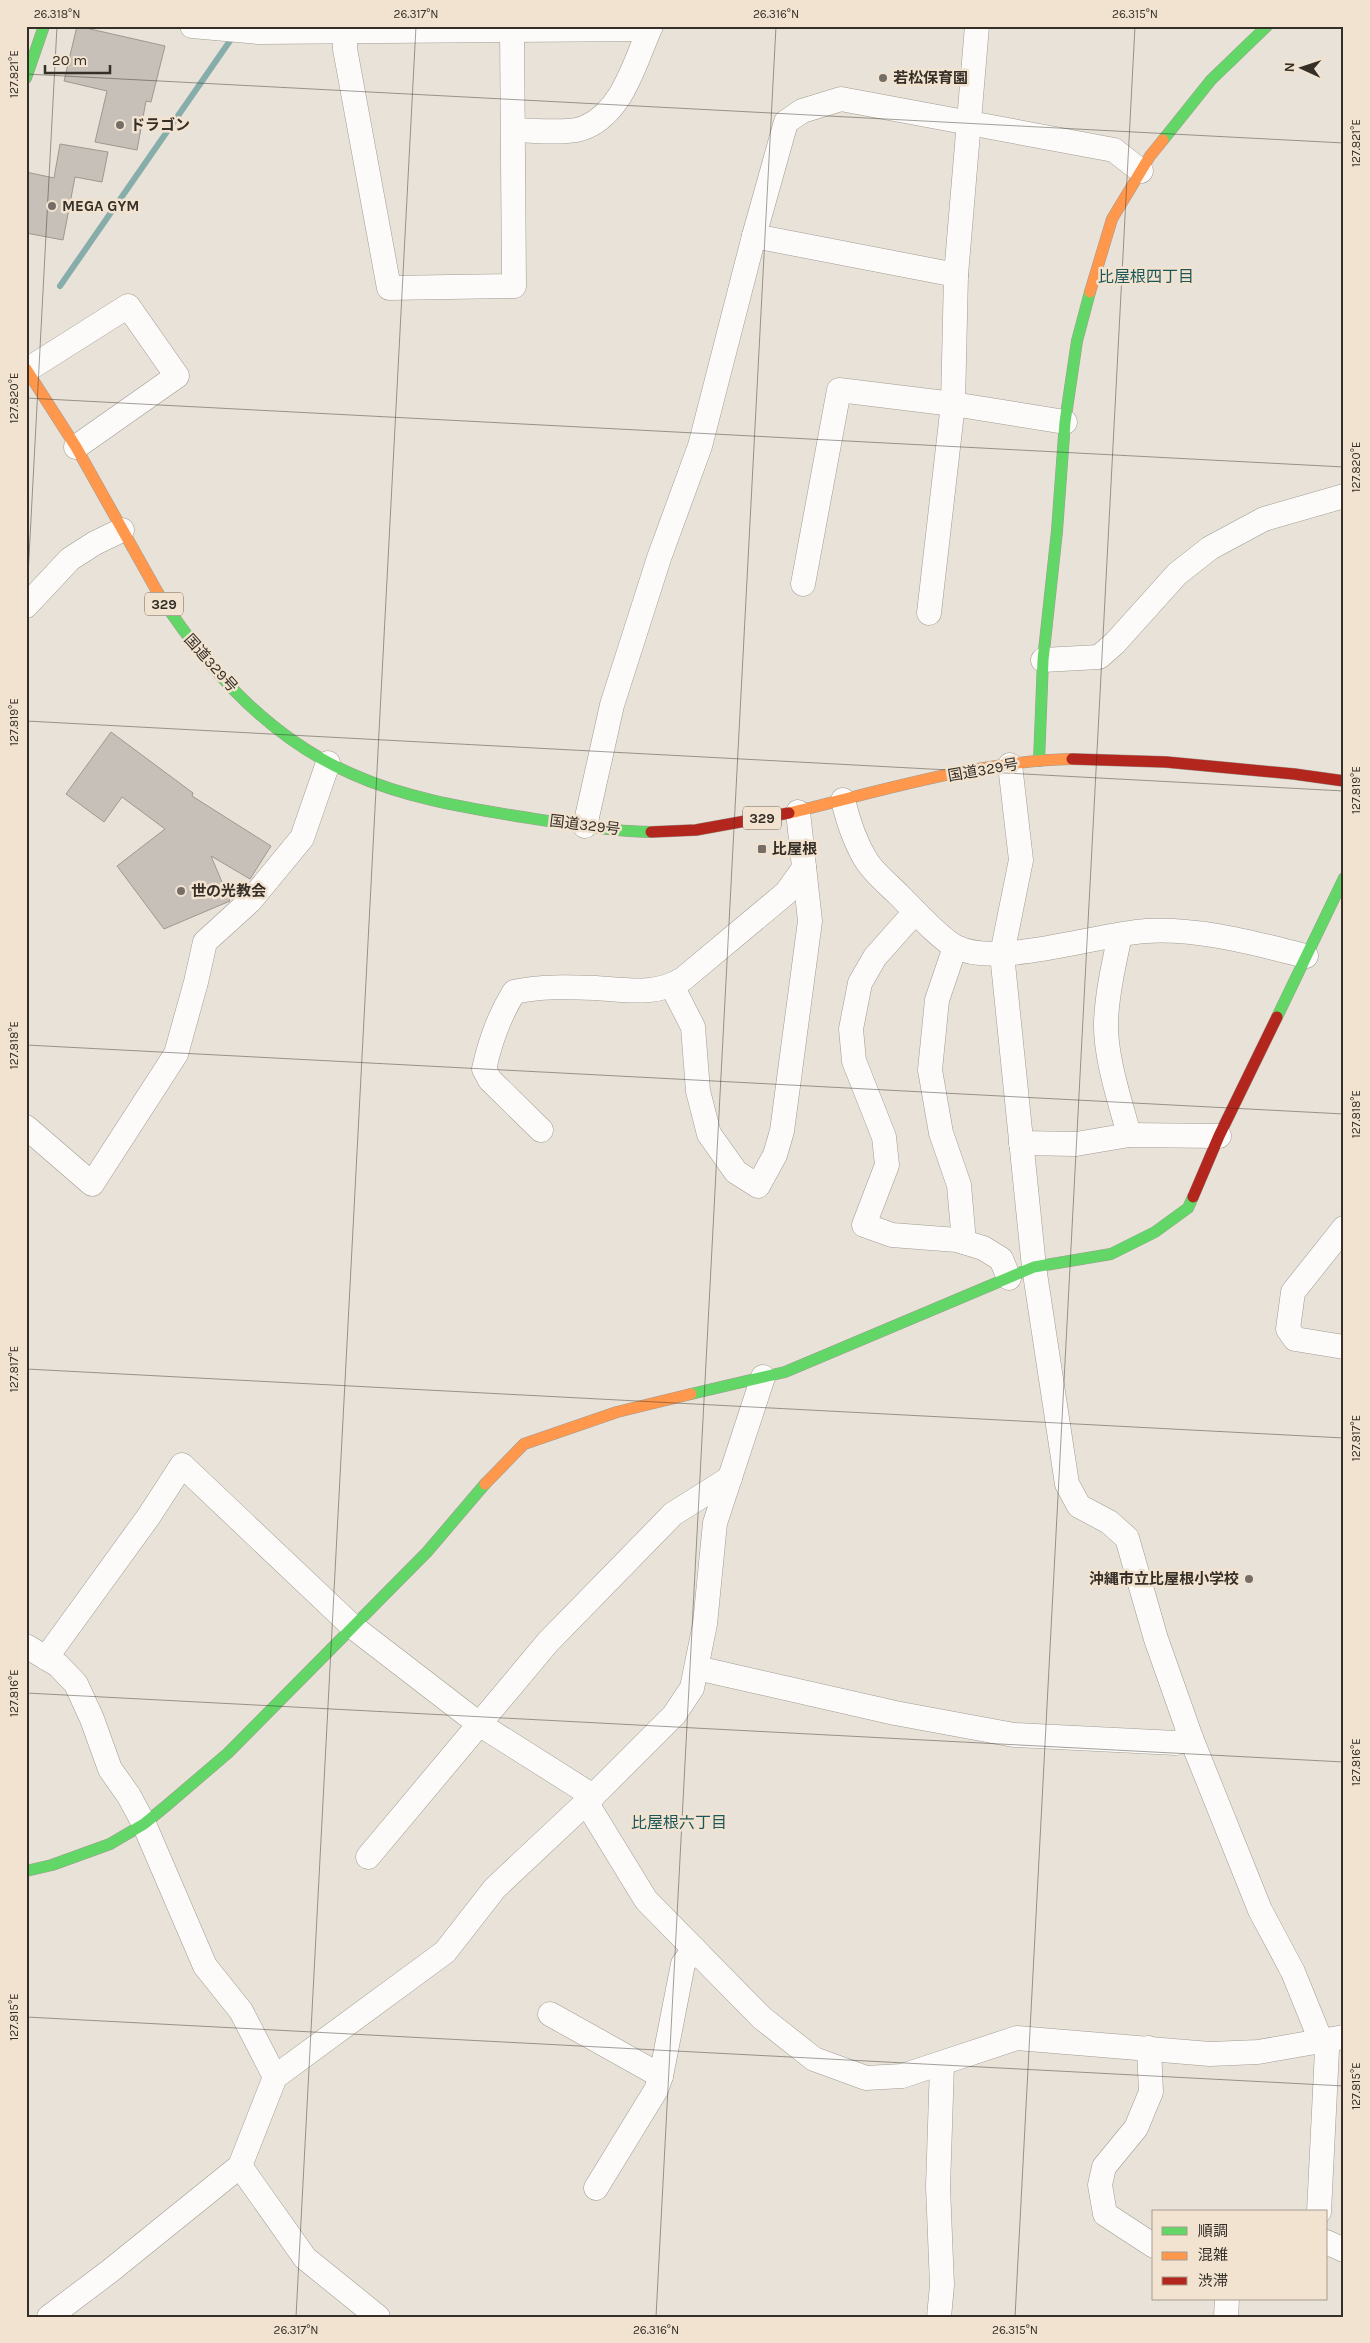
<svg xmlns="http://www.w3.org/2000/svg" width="1370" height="2343" font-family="Karla,'Noto Sans JP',sans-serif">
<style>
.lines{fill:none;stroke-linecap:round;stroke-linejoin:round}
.stream{stroke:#87adab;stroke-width:6}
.building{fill:#c6c0b8;stroke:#9e9890}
.street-casing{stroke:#a09b93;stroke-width:25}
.fast-casing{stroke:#a09b93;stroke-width:12}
.slow-casing{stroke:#a09b93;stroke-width:12}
.jam-casing{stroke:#a09b93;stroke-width:12}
.street{stroke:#fcfbf9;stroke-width:24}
.fast{stroke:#63d668;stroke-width:11}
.slow{stroke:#ff974d;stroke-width:11}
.jam{stroke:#b3261e;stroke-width:11}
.ticks{fill:none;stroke:#352f28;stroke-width:1;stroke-opacity:0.45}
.poi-dot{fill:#746e66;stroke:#f1e3d0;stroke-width:2}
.labels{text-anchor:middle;stroke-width:5;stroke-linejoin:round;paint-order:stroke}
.shield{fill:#f1e3d0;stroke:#6d655a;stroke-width:1}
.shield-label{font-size:14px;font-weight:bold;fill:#352f28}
.poi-label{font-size:15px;font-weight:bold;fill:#352f28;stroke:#f1e3d0;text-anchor:start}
.street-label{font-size:15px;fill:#352f28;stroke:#f1e3d0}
.neighbourhood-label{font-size:16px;fill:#1c575a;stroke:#f1e3d0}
.neatline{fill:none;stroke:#352f28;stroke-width:2}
.ticks-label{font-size:12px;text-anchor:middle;fill:#352f28}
</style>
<rect width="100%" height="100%" fill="#e9e2d8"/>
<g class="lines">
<!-- stream -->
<polyline class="stream" points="60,286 234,35"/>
</g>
<!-- building -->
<g class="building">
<polygon points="77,26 165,46 151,102 146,101 137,150 95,142 107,91 64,81"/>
<polygon points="60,144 108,152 102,182 75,177 63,240 26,233 26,172 54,178"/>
<polygon points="111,732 193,793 192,796 271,846 250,879 211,856 230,901 164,929 117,866 165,829 122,797 104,822 66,794"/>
</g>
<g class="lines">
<!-- street casing -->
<g class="street-casing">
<g id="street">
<polyline points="192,26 258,32 649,29"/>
<polyline points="345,31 345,49 389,288 514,286 512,30"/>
<path d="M514 130C533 130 569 135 586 127 624 110 635 61 651 26"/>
<polyline points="956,275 754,236 786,122 802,111 841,99 1114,150 1141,171"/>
<polyline points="27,370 128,306 177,376 76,447"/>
<polyline points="803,584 839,390 953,404 1065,422"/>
<polyline points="26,606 70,559 95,543 122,530"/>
<polyline points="929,613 953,404 956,275 977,26"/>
<polyline points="1043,660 1099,657 1115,643 1177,574 1210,548 1264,519 1344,496"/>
<polyline points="1010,765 1021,860 1002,954 1034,1267 1067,1484 1079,1506 1109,1522 1127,1538 1156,1639 1191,1738 1260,1910 1293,1972 1321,2041 1327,2050 1319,2212"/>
<path d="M843 800C848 821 855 842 866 860 874 873 889 885 900 896 912 908 941 940 956 947 998 968 1097 934 1146 931 1201 928 1253 943 1306 956"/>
<polyline points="585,826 612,705 659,558 700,446 754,236"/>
<polyline points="915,912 875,957 860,983 851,1029 854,1061 884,1137 887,1165 864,1225 892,1235 957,1240 983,1248 1001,1259 1009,1278"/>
<path d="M1120 935C1114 963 1107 994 1106 1022 1105 1057 1120 1101 1129 1135"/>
<polyline points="955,947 937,1000 930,1070 941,1133 959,1185 964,1242"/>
<polyline points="672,986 693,1027 698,1091 709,1134 736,1172 758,1186 775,1155 782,1131 810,921 798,812"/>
<polyline points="26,1127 92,1184 176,1054 196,982 205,942 250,901 302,838 328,763"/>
<path d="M541 1130 490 1080 484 1069C490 1042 499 1016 514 992 540 986 569 987 596 988 626 990 656 996 683 979L786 893 804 868"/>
<polyline points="1021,1143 1076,1144 1129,1135 1219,1136"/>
<polyline points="1344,1228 1293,1292 1288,1329 1295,1339 1344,1347"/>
<polyline points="26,1646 58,1665 76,1684 92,1719 110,1769 129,1796 144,1824 205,1966 241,2011 275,2077"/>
<polyline points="46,1658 149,1516 182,1465 353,1627 479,1724 593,1796"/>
<polyline points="697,1668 895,1713 1014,1735 1176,1743 1191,1738"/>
<polyline points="586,1802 646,1900 762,2018 814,2059 866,2078 902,2076 1017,2038 1210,2054 1258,2052 1344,2037"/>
<polyline points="368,1857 548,1642 673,1514 730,1478"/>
<polyline points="550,2014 661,2076"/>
<polyline points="1149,2048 1151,2092 1136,2128 1104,2167 1100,2185 1105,2214 1154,2246"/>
<polyline points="240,2166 305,2258 378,2317"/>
<polyline points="596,2188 656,2090 661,2076 683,1964 694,1949"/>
<polyline points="1326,2242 1344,2250"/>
<polyline points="49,2317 110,2271 240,2166 275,2077 445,1952 495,1888 593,1796 674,1715 692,1688 705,1624 715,1523 763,1377"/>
<polyline points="939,2317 942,2285 938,2187 942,2064"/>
<polyline points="1226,2317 1227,2299"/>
</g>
</g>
<!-- fast casing -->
<g class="fast-casing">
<g id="fast">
<polyline points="26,78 44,26"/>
<polyline points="1163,140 1211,80 1267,26"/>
<path d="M158 593C206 668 269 738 352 774 403 797 461 807 516 816 561 823 606 831 651 832"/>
<polyline points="1039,761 1043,660 1057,531 1065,422 1077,341 1090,292"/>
<polyline points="1277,1017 1344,878"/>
<polyline points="691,1394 785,1372 1034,1267 1111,1254 1155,1232 1188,1208 1193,1197"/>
<polyline points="26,1871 52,1865 110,1844 144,1824 166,1806 228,1753 427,1552 485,1484"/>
</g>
</g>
<!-- slow casing -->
<g class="slow-casing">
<g id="slow">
<polyline points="1090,292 1112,219 1150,156 1163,140"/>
<polyline points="26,369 76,447 158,593"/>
<path d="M789 813C882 791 977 761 1072 759"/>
<polyline points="485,1484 524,1444 617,1412 691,1394"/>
</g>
</g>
<!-- jam casing -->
<g class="jam-casing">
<g id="jam">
<polyline points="1072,759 1166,762 1294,774 1344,781"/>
<polyline points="651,832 696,830 789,813"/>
<polyline points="1193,1197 1219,1136 1277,1017"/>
</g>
</g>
<!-- street -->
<use href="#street" class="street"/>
<!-- fast -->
<use href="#fast" class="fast"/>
<!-- slow -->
<use href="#slow" class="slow"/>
<!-- jam -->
<use href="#jam" class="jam"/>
</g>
<!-- ticks -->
<path class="ticks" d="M26 74 1344 143M26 398 1344 467M26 614 57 26M26 721 1344 791M26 1045 1344 1114M26 1369 1344 1438M26 1693 1344 1762M26 2017 1344 2086M296 2317 416 26M656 2317 776 26M1015 2317 1135 26"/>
<!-- markers -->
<g class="poi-dot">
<circle cx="883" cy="78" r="5"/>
<circle cx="120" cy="125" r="5"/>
<circle cx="52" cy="206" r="5"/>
<rect x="757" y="844" width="10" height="10" rx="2.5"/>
<circle cx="181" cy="891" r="5"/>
<circle cx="1249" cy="1579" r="5"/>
</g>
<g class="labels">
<!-- shield labels -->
<g class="shield">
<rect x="145" y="592.5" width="38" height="23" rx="4"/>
<rect x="743" y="806.5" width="38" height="23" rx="4"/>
</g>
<g class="shield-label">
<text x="164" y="609">329</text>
<text x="762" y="823">329</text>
</g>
<!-- poi labels -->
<g class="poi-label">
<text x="893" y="83">若松保育園</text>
<text x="130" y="130">ドラゴン</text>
<text x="62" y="211">MEGA GYM</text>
<text x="772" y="854">比屋根</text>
<text x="191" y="896">世の光教会</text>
<text x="1239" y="1584" text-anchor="end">沖縄市立比屋根小学校</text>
</g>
<!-- street labels -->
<g class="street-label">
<text transform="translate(211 663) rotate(48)" y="5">国道329号</text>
<text transform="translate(983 770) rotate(-10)" y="5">国道329号</text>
<text transform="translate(585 825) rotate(7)" y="5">国道329号</text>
</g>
<!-- neighbourhood labels -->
<g class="neighbourhood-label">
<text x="1146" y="282">比屋根四丁目</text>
<text x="679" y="1828">比屋根六丁目</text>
</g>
</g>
<!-- border -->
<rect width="1370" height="2343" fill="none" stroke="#f1e3d0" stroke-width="55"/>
<!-- legend -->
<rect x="1152" y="2210" width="175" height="90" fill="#f1e3d0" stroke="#a69b8d"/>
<rect x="1162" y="2227" width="25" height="8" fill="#63d668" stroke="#a69b8d"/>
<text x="1198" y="2236" font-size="15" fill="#352f28">順調</text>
<rect x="1162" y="2252" width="25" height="8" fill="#ff974d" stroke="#a69b8d"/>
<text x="1198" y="2260" font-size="15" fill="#352f28">混雑</text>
<rect x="1162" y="2277" width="25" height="8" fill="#b3261e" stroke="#a69b8d"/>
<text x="1198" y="2286" font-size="15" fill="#352f28">渋滞</text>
<!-- north arrow -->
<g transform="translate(1302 68) rotate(273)" stroke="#f1e3d0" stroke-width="4" paint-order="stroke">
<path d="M0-4L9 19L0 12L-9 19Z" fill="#352f28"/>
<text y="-8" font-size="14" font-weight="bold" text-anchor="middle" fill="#352f28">N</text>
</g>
<!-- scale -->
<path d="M45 65v8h65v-8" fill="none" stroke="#352f28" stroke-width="2.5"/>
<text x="52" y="65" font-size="15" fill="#352f28" stroke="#f1e3d0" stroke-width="4" paint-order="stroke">20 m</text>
<rect x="28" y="28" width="1314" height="2288" class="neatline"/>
<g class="ticks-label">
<text x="57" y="18">26.318°N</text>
<text x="416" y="18">26.317°N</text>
<text x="776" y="18">26.316°N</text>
<text x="1135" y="18">26.315°N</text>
<text transform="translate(14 74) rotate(-90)" y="4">127.821°E</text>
<text transform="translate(1356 143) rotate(-90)" y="4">127.821°E</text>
<text transform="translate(14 398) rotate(-90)" y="4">127.820°E</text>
<text transform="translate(1356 467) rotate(-90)" y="4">127.820°E</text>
<text transform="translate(14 722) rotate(-90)" y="4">127.819°E</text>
<text transform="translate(1356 790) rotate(-90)" y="4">127.819°E</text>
<text transform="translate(14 1045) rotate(-90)" y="4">127.818°E</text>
<text transform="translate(1356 1114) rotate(-90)" y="4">127.818°E</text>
<text transform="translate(14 1369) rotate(-90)" y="4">127.817°E</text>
<text transform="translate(1356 1438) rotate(-90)" y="4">127.817°E</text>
<text transform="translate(14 1693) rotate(-90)" y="4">127.816°E</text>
<text transform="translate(1356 1762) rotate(-90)" y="4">127.816°E</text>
<text transform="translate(14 2017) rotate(-90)" y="4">127.815°E</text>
<text transform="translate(1356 2086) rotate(-90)" y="4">127.815°E</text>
<text x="296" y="2334">26.317°N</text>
<text x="656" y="2334">26.316°N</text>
<text x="1015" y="2334">26.315°N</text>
</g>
</svg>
